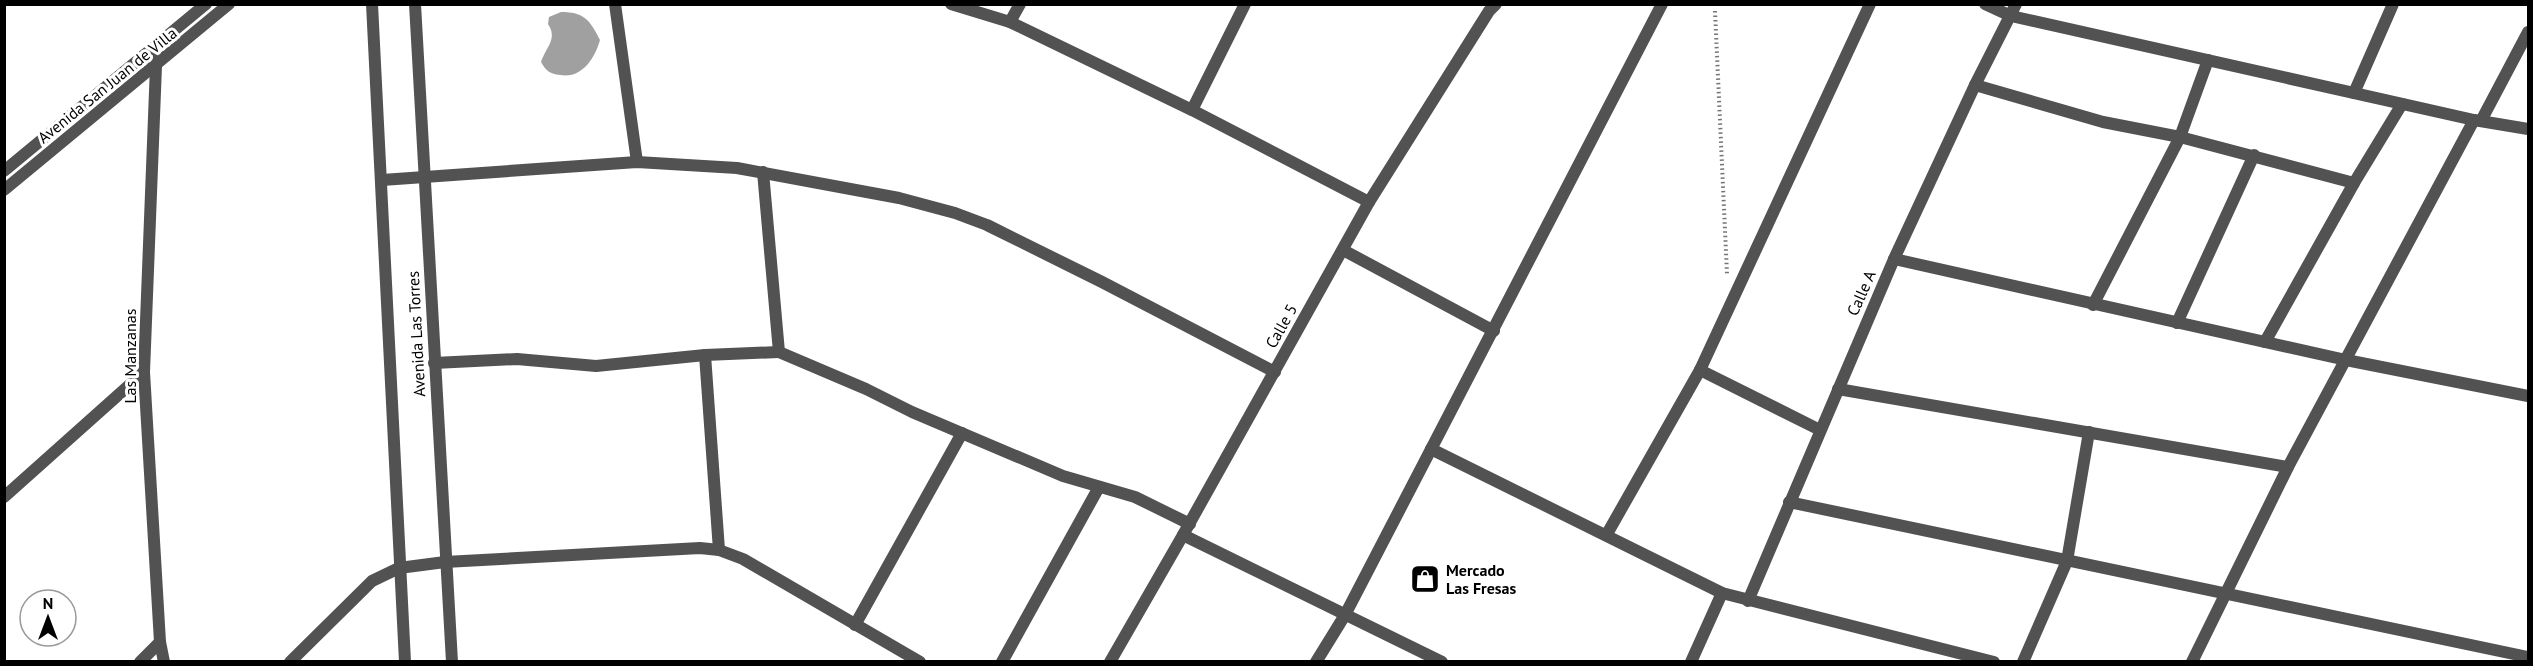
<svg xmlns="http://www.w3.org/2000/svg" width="2533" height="666" font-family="'PT Sans',sans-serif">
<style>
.water{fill:#a0a0a0}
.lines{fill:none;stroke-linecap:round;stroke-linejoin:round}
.path{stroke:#747474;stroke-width:4;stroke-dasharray:1.5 3;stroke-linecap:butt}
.minor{stroke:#525252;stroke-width:12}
.tertiary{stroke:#525252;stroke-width:12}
.labels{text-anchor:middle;stroke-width:6;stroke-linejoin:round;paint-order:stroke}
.street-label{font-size:16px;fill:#000;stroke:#fff}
.poi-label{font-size:16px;font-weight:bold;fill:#000;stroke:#fff;text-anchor:start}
</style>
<rect width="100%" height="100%" fill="#fff"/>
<!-- water -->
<path class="water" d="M561 12C584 12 590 20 600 40 595 58 582 79 560 75 550 74 546 71 541 62 546 47 558 39 548 24L549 17Z"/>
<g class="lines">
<!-- path -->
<polyline class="path" points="1715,11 1727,274"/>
<!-- minor -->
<g class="minor">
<polyline points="615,4 637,162"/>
<polyline points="951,4 1010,22 1192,110 1369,202"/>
<polyline points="1985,4 2011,16 2474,120 2528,129"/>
<polyline points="1010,22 1020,4"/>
<polyline points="149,52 156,66 144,372 160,642 164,662"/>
<polyline points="1975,85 2103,122 2180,137 2354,183"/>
<polyline points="2354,93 2393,4"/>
<polyline points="1192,110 1245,4"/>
<polyline points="2481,121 2528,32"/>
<polyline points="763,172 779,352 866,389 912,412 1063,476 1135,497 1190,524"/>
<polyline points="382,180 637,162 737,168 899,198 955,213 987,225 1102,282 1275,372"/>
<polyline points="1343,250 1494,331"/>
<polyline points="1894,259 2346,360 2528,396"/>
<polyline points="2093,305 2180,137 2208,60"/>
<polyline points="2177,323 2254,155"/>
<polyline points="2265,342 2354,183 2402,104"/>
<polyline points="705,355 719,550"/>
<polyline points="434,363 517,359 596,366 705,355 779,352"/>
<polyline points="1700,370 1820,430"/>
<polyline points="1838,389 2288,467"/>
<polyline points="1431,449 1722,593 1994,662"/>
<polyline points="4,497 144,372"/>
<polyline points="1789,502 2528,657"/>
<polyline points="1607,534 1700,370 1870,4"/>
<polyline points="1183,535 1442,662"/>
<polyline points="855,625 962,433"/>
<polyline points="140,662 160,642"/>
<polyline points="290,662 372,581 399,568 445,562 700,548 719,550 743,559 920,662"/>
<polyline points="1002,662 1099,487"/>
<polyline points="1110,662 1183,535 1369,202 1489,11 1496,4"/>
<polyline points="1316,662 1345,615 1662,4"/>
<polyline points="2023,662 2067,561 2089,432"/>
<polyline points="2192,662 2288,467 2474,120"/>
</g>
<!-- tertiary -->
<g class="tertiary">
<polyline points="372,4 405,662"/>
<polyline points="415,4 452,662"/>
<polyline points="4,171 206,4"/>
<polyline points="4,190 229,4"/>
<polyline points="1748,601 1894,259 1975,85 2016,4"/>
<polyline points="1691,662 1722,593"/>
</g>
</g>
<!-- icons -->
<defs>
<g id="shop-square" transform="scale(1.5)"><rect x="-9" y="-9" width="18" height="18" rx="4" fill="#000" stroke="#fff"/><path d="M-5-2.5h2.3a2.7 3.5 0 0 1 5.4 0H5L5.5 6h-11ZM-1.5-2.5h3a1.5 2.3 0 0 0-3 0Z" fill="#fff"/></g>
</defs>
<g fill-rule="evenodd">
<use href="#shop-square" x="1425" y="579"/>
</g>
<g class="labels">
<!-- street labels -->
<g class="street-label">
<text transform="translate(107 85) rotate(-39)" y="6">Avenida San Juan de Villa</text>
<text transform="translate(1861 293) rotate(-66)" y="6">Calle A</text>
<text transform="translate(1281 326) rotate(-61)" y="6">Calle 5</text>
<text transform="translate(416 334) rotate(-93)" y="6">Avenida Las Torres</text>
<text transform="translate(130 356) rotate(-90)" y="6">Las Manzanas</text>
</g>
<!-- poi labels -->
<g class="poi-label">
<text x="1446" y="576">Mercado<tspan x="1446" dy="18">Las Fresas</tspan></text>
</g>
</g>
<!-- border -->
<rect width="2533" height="666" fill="none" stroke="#000000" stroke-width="12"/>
<!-- north arrow -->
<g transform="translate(48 618)"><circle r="28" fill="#ffffff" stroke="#999999" stroke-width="1.5"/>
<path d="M0-4.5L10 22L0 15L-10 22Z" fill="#000000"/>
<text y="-9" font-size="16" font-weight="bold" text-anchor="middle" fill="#000000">N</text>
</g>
</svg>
